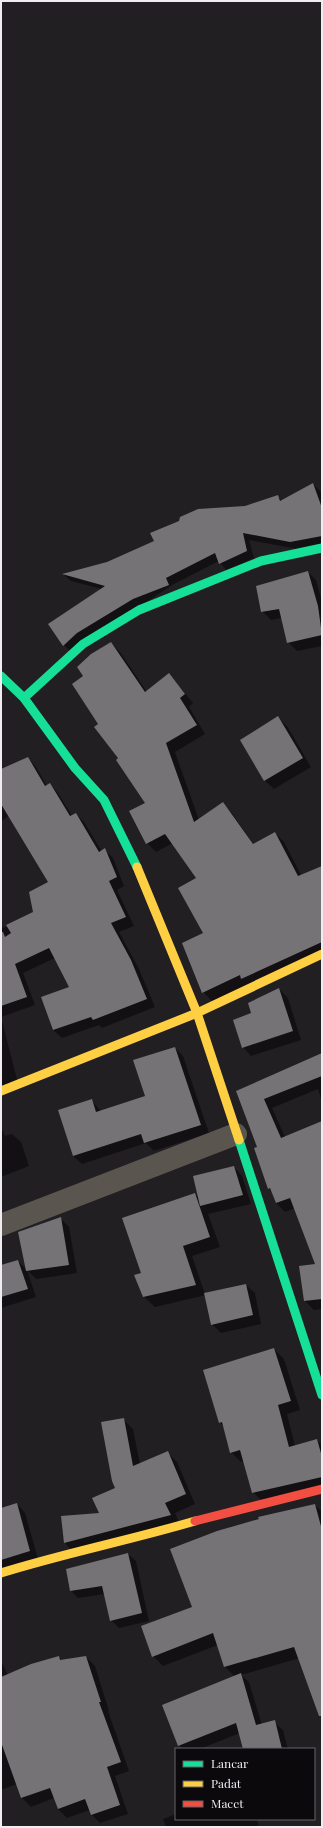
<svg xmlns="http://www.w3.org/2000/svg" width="323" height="1828" font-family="'Playfair Display',serif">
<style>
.shadow{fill:#0007}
.building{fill:#757376}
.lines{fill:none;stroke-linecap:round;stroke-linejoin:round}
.street{stroke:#5b554f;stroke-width:22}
.fast{stroke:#16e098;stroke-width:9}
.slow{stroke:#ffcf43;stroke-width:9}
.jam{stroke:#f24e42;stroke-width:9}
</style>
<rect width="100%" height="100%" fill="#221f23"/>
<!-- shadow -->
<g class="shadow">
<polygon points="313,484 320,491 322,497 322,544 298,549 249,540 254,558 226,570 219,561 172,585 71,652 64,645 102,589 71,581 64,575 108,563 245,507 278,497 282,501"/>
<polygon points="308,572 316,580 322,602 322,646 297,651 288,642 282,618 271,620 262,611"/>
<polygon points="111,643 120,652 147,692 169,674 193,703 189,707 205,734 175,752 199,820 222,803 231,812 254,845 275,833 284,842 301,875 322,867 322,953 212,1001 203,992 205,934 197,878 173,843 156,852 147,843 146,803 100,724 85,676"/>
<polygon points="278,718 287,726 311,767 274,789 265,781 241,740"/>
<polygon points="28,758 36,767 47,786 50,784 58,793 72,816 76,814 84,822 102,852 105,850 113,858 124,886 117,890 134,926 119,932 139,969 155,1007 102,1028 99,1025 62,1038 53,1030 42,997 71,987 55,958 23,973 35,1005 1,1017 18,1083 1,1090 1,924 3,928 35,912 50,883 9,816 1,821 1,771"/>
<polygon points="279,989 288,998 301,1040 251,1056 243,1047 253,1014"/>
<polygon points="175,1048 183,1056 209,1133 154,1151 146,1143 82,1164 73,1156 91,1100 101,1111 146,1096"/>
<polygon points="322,1054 322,1102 318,1089 272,1108 285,1137 322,1122 322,1309 314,1310 305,1301 316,1265 295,1208 285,1212 276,1203 272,1192 269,1188 258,1148 237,1091"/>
<polygon points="1,1127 5,1136 12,1134 21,1142 29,1166 1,1177"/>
<polygon points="234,1167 242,1176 251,1204 208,1214 220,1247 192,1256 205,1294 246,1285 255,1293 261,1324 221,1333 212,1324 206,1295 155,1307 144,1297 142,1274 195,1194 199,1198"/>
<polygon points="60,1218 69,1227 77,1273 36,1279 27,1270 36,1297 1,1308 1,1266 18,1261 27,1270"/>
<polygon points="274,1349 284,1359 300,1410 287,1414 295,1446 317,1440 322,1445 322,1488 263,1502 253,1492 244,1461 241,1462 231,1452 224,1427 220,1422"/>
<polygon points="123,1419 133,1429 140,1464 167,1452 177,1462 195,1504 175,1513 180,1525 74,1553 65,1543 63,1517 100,1514 116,1488"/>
<polygon points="17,1504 25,1513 38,1559 1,1572 1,1509"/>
<polygon points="315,1505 322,1512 322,1700 300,1658 241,1675 249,1682 262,1725 274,1722 283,1730 288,1749 244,1749 240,1733 200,1749 183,1749 179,1745 234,1676 225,1667 218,1645 163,1666 153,1656 193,1607"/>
<polygon points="128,1554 136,1561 149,1621 119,1628 111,1620 105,1594 78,1598 71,1591"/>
<polygon points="58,1657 62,1661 86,1657 95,1666 109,1711 108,1711 129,1771 115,1776 128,1814 100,1823 91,1814 90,1810 67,1818 58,1809 54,1798 31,1807 22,1798 17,1784 1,1790 1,1661 8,1675"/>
<polygon points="176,1814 176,1819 257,1819 259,1825 253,1827 166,1827 163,1819"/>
</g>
<!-- building -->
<g class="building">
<polygon points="313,483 322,508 322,536 290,542 243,533 247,551 219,564 215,553 166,578 169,585 133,599 77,633 63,646 48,624 105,586 62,574 107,562 154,541 150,533 179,521 180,517 198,509 245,506 278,495 280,501"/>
<polygon points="308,571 318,606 322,635 287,643 279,609 261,612 256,586"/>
<polygon points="111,642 145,692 169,673 185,694 180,698 197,725 166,743 194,822 223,802 253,844 275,832 298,876 322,866 322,942 241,979 240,975 202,993 182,943 203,933 178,888 196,878 165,834 146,844 129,811 145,803 116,760 118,758 94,727 98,724 72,684 83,676 77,667 91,654"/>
<polygon points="278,716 303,758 264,781 240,740"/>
<polygon points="28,757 45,786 50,783 70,816 76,813 99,852 105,848 117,877 109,881 126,917 111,923 131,960 147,999 93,1020 91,1017 53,1030 41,997 69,987 49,948 15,964 27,997 1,1006 1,932 3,932 5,937 11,933 6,925 33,912 29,892 48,882 1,804 1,769"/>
<polygon points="279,988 293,1031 242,1048 233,1020 251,1013 248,1003"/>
<polygon points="175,1047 201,1125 144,1143 141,1134 73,1156 58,1110 92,1099 96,1112 145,1096 133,1060"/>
<polygon points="322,1053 322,1076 264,1099 281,1138 322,1121 322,1299 304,1301 299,1266 315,1264 290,1198 276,1203 270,1188 268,1189 254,1148 257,1147 236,1091"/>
<polygon points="234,1166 243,1195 200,1206 193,1176"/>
<polygon points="195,1193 210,1237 183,1246 196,1285 143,1297 134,1275 141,1273 122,1218"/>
<polygon points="61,1217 69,1265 26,1271 18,1232"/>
<polygon points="18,1260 28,1289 1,1297 1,1265"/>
<polygon points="246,1284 253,1315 211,1325 204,1293"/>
<polygon points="274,1348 291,1401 278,1405 289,1447 317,1439 322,1457 322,1477 252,1493 240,1450 230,1453 222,1422 219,1423 203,1370"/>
<polygon points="124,1418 133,1466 168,1451 186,1494 165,1503 171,1515 64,1543 61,1516 99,1513 92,1498 115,1488 112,1481 101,1422"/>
<polygon points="17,1503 30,1551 1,1560 1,1508"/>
<polygon points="315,1504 322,1530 322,1716 319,1716 294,1647 224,1667 213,1633 152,1657 141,1626 192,1607 170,1549 217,1531 259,1519 258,1517"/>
<polygon points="128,1553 142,1613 110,1621 102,1586 70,1591 66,1569"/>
<polygon points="59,1656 60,1660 86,1656 101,1702 99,1702 121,1762 107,1767 120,1805 91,1815 85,1799 58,1809 50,1788 21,1798 1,1742 1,1677 31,1664"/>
<polygon points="241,1673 256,1725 275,1720 282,1749 243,1749 236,1723 178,1746 162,1705"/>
</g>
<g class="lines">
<!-- street -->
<polyline class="street" points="1,1225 236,1134"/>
<!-- fast -->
<g class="fast">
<polyline points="1,676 24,698 75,768 104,800 137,867"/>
<polyline points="24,698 83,644 139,610 261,561 322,548"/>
<polyline points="239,1140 322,1395"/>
</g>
<!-- slow -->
<g class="slow">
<polyline points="137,867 197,1013 239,1140"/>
<polyline points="1,1091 197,1013 322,954"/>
<path d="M1 1573C65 1553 131 1540 195 1521"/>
</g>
<!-- jam -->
<polyline class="jam" points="195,1521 322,1489"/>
</g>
<!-- border -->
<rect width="323" height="1828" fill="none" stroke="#f0ecf1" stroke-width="4"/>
<!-- legend -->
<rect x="175" y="1748" width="140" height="72" fill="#0b090c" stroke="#676468"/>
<rect x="183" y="1761" width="20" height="6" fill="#16e098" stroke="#676468"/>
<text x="211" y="1768" font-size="12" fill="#f0ecf1">Lancar</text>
<rect x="183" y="1781" width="20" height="6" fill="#ffcf43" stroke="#676468"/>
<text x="211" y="1788" font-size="12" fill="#f0ecf1">Padat</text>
<rect x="183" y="1801" width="20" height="6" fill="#f24e42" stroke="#676468"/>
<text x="211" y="1808" font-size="12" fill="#f0ecf1">Macet</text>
</svg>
